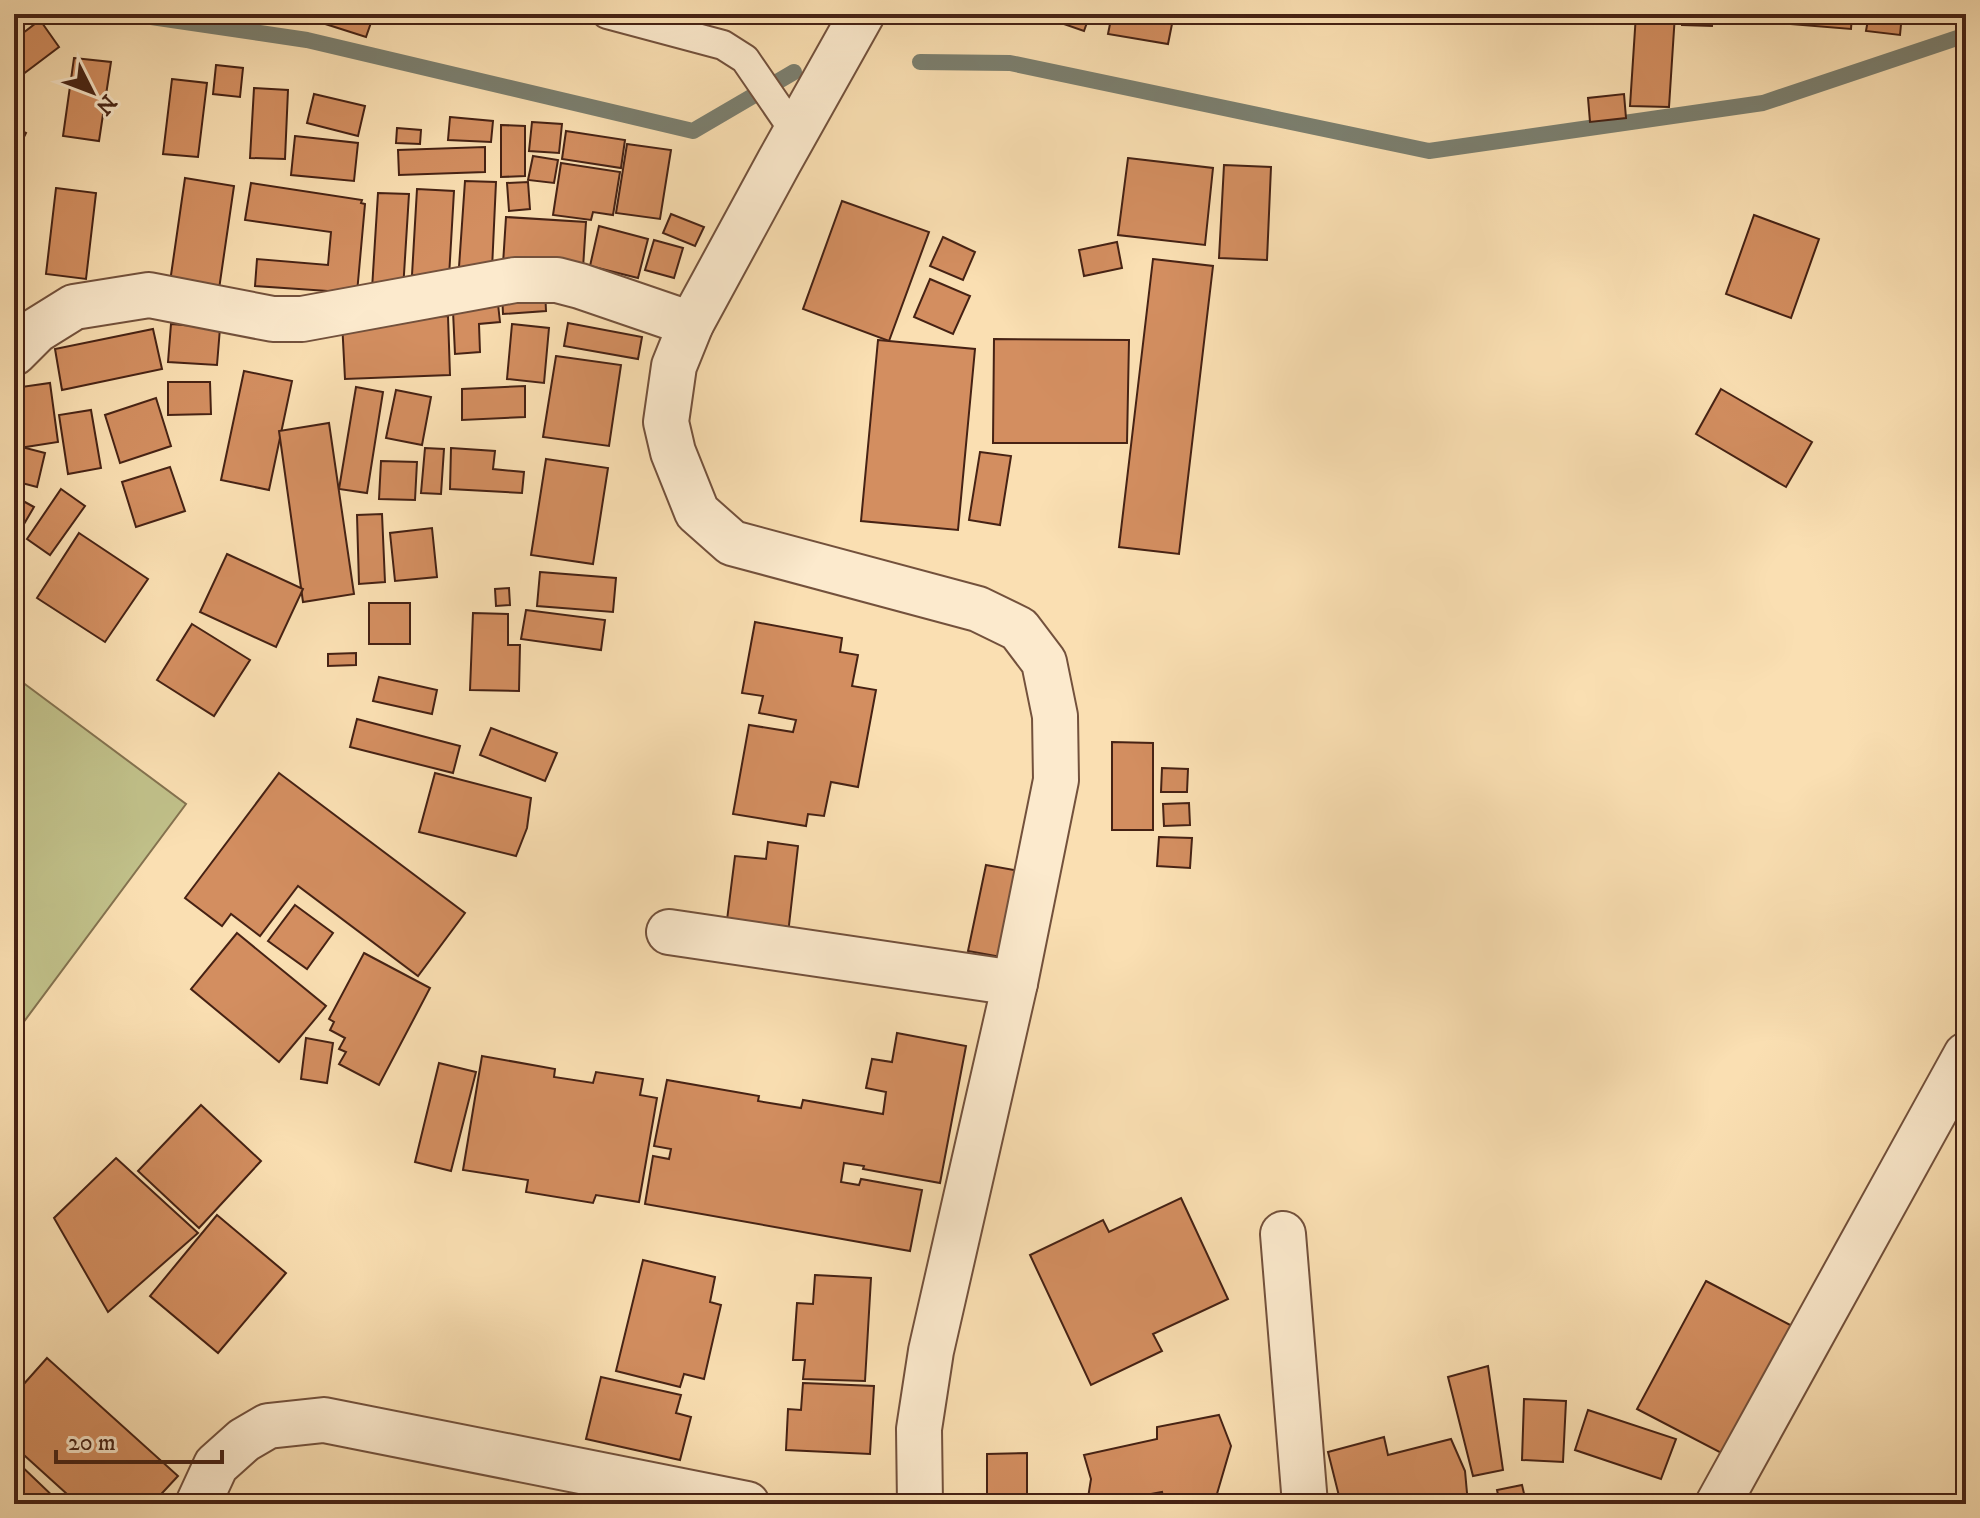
<svg xmlns="http://www.w3.org/2000/svg" width="1980" height="1518" font-family="'IM FELL DW Pica',serif">
<style>
.green{fill:#c1c18a;stroke:#84724f;stroke-width:2}
.lines{fill:none;stroke-linecap:round;stroke-linejoin:round}
.stream{stroke:#7b7f6f;stroke-width:16}
.building{fill:#d38e60;stroke:#462214;stroke-width:2}
.service-casing{stroke:#73513c;stroke-width:32}
.minor-casing{stroke:#73513c;stroke-width:48}
.service{stroke:#fceacd;stroke-width:28}
.minor{stroke:#fceacd;stroke-width:44}
</style>
<rect width="100%" height="100%" fill="#fadfb2"/>
<filter id="stains"><feTurbulence type="fractalNoise" baseFrequency=".0025" numOctaves="4"/><feColorMatrix values="0 0 0 0 .2 0 0 0 0 .09 0 0 0 0 .02 0 0 0 .5 -.17"/></filter>
<radialGradient id="worn" r=".72"><stop offset=".6" stop-color="#630" stop-opacity="0"/><stop offset="1" stop-color="#630" stop-opacity=".3"/></radialGradient>
<!-- green -->
<polygon class="green" points="14,676 186,804 14,1035"/>
<g class="lines">
<!-- stream -->
<g class="stream">
<polyline points="131,14 307,40 693,131 794,72"/>
<polyline points="920,62 1010,63 1429,151 1763,103 1966,35"/>
</g>
</g>
<!-- building -->
<g class="building">
<polygon points="318,14 374,14 366,37 316,21"/>
<polygon points="1035,14 1090,14 1084,31"/>
<polygon points="1112,14 1174,14 1168,44 1108,34"/>
<polygon points="1636,14 1675,14 1669,107 1630,106"/>
<polygon points="1682,14 1713,14 1712,26 1682,25"/>
<polygon points="1779,14 1852,14 1851,29 1778,23"/>
<polygon points="1869,14 1902,14 1900,35 1866,31"/>
<polygon points="40,20 59,47 14,81 14,40"/>
<polygon points="74,58 111,62 99,141 63,136"/>
<polygon points="216,65 243,68 240,97 213,94"/>
<polygon points="172,79 207,83 198,157 163,154"/>
<polygon points="254,88 288,90 285,159 250,158"/>
<polygon points="314,94 365,106 358,136 307,123"/>
<polygon points="1624,94 1626,118 1590,122 1588,98"/>
<polygon points="450,117 493,121 491,142 448,140"/>
<polygon points="532,122 562,124 559,153 529,151"/>
<polygon points="501,125 525,126 525,176 501,177"/>
<polygon points="14,127 26,133 14,157"/>
<polygon points="397,128 421,130 420,144 396,143"/>
<polygon points="566,131 625,140 621,168 562,159"/>
<polygon points="295,136 358,143 354,181 291,175"/>
<polygon points="627,144 671,150 660,219 616,213"/>
<polygon points="485,147 485,172 399,175 398,150"/>
<polygon points="533,156 558,160 554,183 528,180"/>
<polygon points="1128,158 1213,168 1205,245 1118,235"/>
<polygon points="561,163 620,172 613,215 593,212 591,220 553,215"/>
<polygon points="1224,165 1271,167 1267,260 1219,258"/>
<polygon points="185,178 234,186 219,289 170,282"/>
<polygon points="465,181 496,182 492,269 459,267"/>
<polygon points="528,182 530,209 509,211 507,183"/>
<polygon points="251,183 362,200 361,203 365,204 357,293 255,286 257,259 328,265 331,232 245,220"/>
<polygon points="56,188 96,193 86,279 46,274"/>
<polygon points="417,189 454,191 449,277 412,275"/>
<polygon points="378,193 409,194 403,290 372,289"/>
<polygon points="842,201 929,232 889,341 803,309"/>
<polygon points="671,214 704,227 695,246 663,233"/>
<polygon points="1754,215 1819,239 1791,318 1726,294"/>
<polygon points="506,217 586,222 583,268 503,264"/>
<polygon points="599,226 648,239 638,278 590,266"/>
<polygon points="943,237 975,252 963,280 930,266"/>
<polygon points="654,240 683,248 674,278 645,270"/>
<polygon points="1117,242 1122,268 1084,276 1079,250"/>
<polygon points="1153,259 1213,266 1179,554 1119,547"/>
<polygon points="930,279 970,296 953,334 914,317"/>
<polygon points="545,289 546,311 503,314 502,292"/>
<polygon points="497,295 500,322 479,324 480,352 455,354 453,311"/>
<polygon points="448,316 450,375 345,379 342,321"/>
<polygon points="568,323 642,337 638,359 564,346"/>
<polygon points="171,324 220,328 217,365 168,362"/>
<polygon points="512,324 549,328 544,383 507,379"/>
<polygon points="153,329 162,369 62,390 55,349"/>
<polygon points="994,339 1129,340 1127,443 993,443"/>
<polygon points="878,340 975,349 958,530 861,521"/>
<polygon points="556,356 621,365 609,446 543,437"/>
<polygon points="244,371 292,381 269,490 221,480"/>
<polygon points="168,382 210,382 211,414 168,415"/>
<polygon points="50,383 58,442 19,448 14,414 14,388"/>
<polygon points="525,386 525,417 462,420 462,389"/>
<polygon points="356,387 383,392 367,493 339,489"/>
<polygon points="1721,389 1812,442 1786,487 1696,434"/>
<polygon points="396,390 431,397 422,445 386,438"/>
<polygon points="156,398 171,446 120,463 105,415"/>
<polygon points="91,410 101,468 68,474 59,415"/>
<polygon points="329,423 354,594 303,602 279,431"/>
<polygon points="14,445 45,453 37,487 14,481"/>
<polygon points="425,448 444,449 441,494 421,493"/>
<polygon points="451,448 495,451 493,469 524,472 522,493 450,489"/>
<polygon points="980,452 1011,456 1000,525 969,520"/>
<polygon points="546,459 608,468 593,564 531,555"/>
<polygon points="381,461 417,462 415,500 379,499"/>
<polygon points="170,467 185,511 136,527 122,482"/>
<polygon points="61,489 85,506 50,555 27,539"/>
<polygon points="14,496 34,507 14,541"/>
<polygon points="382,514 385,582 359,584 357,515"/>
<polygon points="432,528 437,577 395,581 390,533"/>
<polygon points="79,533 148,579 105,642 37,598"/>
<polygon points="227,554 303,589 276,647 200,612"/>
<polygon points="540,572 616,578 613,612 537,606"/>
<polygon points="509,588 510,605 496,606 495,589"/>
<rect x="369" y="603" width="41" height="41"/>
<polygon points="526,610 605,620 601,650 521,639"/>
<polygon points="473,613 508,614 508,645 520,645 519,691 470,690"/>
<polygon points="755,622 842,638 840,652 858,655 852,686 876,690 858,787 831,782 824,816 808,814 806,826 733,814 749,725 793,732 796,720 759,713 763,696 742,693"/>
<polygon points="192,624 250,660 214,716 157,680"/>
<polygon points="356,653 356,665 328,666 328,654"/>
<polygon points="379,677 437,690 432,714 373,701"/>
<polygon points="357,719 460,746 453,773 350,747"/>
<polygon points="491,728 557,753 545,781 480,755"/>
<polygon points="1112,742 1153,743 1153,830 1112,830"/>
<polygon points="1162,768 1188,769 1187,792 1161,792"/>
<polygon points="279,773 465,913 418,976 298,886 260,936 231,914 222,926 185,898"/>
<polygon points="435,773 531,798 527,828 516,856 419,832"/>
<polygon points="1189,803 1190,825 1164,826 1163,804"/>
<polygon points="1159,837 1192,838 1190,868 1157,866"/>
<polygon points="768,842 798,846 788,934 726,928 735,856 766,859"/>
<polygon points="986,865 1019,871 1001,957 968,951"/>
<polygon points="295,905 333,933 307,969 268,941"/>
<polygon points="237,933 326,1006 279,1062 191,989"/>
<polygon points="364,953 430,988 379,1085 339,1064 346,1052 339,1049 345,1038 330,1030 334,1022 329,1019"/>
<polygon points="897,1033 966,1046 940,1183 863,1169 864,1166 844,1163 841,1182 859,1185 861,1179 922,1190 910,1251 645,1204 653,1156 669,1159 671,1149 654,1146 667,1080 759,1096 758,1101 801,1108 803,1100 883,1114 886,1092 866,1088 872,1059 892,1062"/>
<polygon points="306,1038 333,1043 327,1083 301,1079"/>
<polygon points="482,1056 555,1069 554,1077 593,1083 596,1072 643,1079 640,1095 657,1098 639,1202 596,1195 593,1203 526,1192 528,1180 463,1170"/>
<polygon points="439,1063 476,1072 451,1171 415,1162"/>
<polygon points="201,1105 261,1161 199,1228 138,1171"/>
<polygon points="116,1158 198,1233 108,1312 54,1218"/>
<polygon points="1181,1198 1228,1299 1153,1334 1162,1351 1091,1385 1030,1255 1103,1220 1109,1232"/>
<polygon points="217,1215 286,1273 218,1353 150,1296"/>
<polygon points="643,1260 715,1277 710,1302 721,1305 704,1379 684,1374 680,1387 616,1371"/>
<polygon points="815,1275 871,1278 865,1381 803,1379 805,1360 793,1360 797,1303 813,1304"/>
<polygon points="1706,1281 1796,1328 1729,1457 1637,1409"/>
<polygon points="47,1358 178,1476 152,1504 78,1504 14,1446 14,1395"/>
<polygon points="1488,1366 1503,1470 1473,1476 1448,1377"/>
<polygon points="601,1377 681,1395 676,1413 691,1417 680,1460 586,1439"/>
<polygon points="803,1383 874,1386 870,1454 786,1450 788,1409 801,1410"/>
<polygon points="1524,1399 1566,1401 1563,1462 1522,1460"/>
<polygon points="1588,1410 1676,1439 1661,1479 1575,1450"/>
<polygon points="1219,1415 1231,1446 1214,1504 1165,1504 1162,1492 1098,1504 1087,1504 1091,1479 1084,1455 1157,1439 1157,1427"/>
<polygon points="1384,1437 1388,1455 1451,1439 1465,1471 1468,1504 1341,1504 1328,1452"/>
<polygon points="1027,1453 1027,1504 987,1504 987,1454"/>
<polygon points="14,1459 60,1503 14,1504"/>
<polygon points="1522,1485 1526,1502 1500,1504 1497,1490"/>
</g>
<g class="lines">
<!-- service casing -->
<g class="service-casing">
<polyline id="service" points="607,14 723,45 745,59 795,132"/>
</g>
<!-- minor casing -->
<g class="minor-casing">
<g id="minor">
<polyline points="862,14 779,162 691,324 674,366 666,422 673,452 697,512 732,543 978,609 1019,629 1044,662 1055,716 1056,780 1015,983 931,1351 919,1429 920,1504"/>
<polyline points="14,353 37,330 74,307 149,295 273,319 302,319 515,280 557,280 580,286 691,324"/>
<polyline points="669,932 1015,983"/>
<polyline points="1283,1234 1305,1504"/>
<polyline points="198,1504 216,1465 244,1440 268,1426 324,1420 747,1504"/>
<polyline points="1718,1504 1966,1055"/>
</g>
</g>
<!-- service -->
<use href="#service" class="service"/>
<!-- minor -->
<use href="#minor" class="minor"/>
</g>
<!-- margin -->
<rect width="1980" height="1518" fill="none" stroke="#fadfb2" stroke-width="48"/>
<rect x="16" y="16" width="1948" height="1486" fill="none" stroke="#462214" stroke-width="4"/>
<rect x="24" y="24" width="1932" height="1470" fill="none" stroke="#462214" stroke-width="2"/>
<!-- north arrow -->
<g transform="translate(92 92) rotate(132)" stroke="#fceacd" stroke-width="6" paint-order="stroke">
<path d="M0-6L14 30L0 20L-14 30Z" fill="#462214"/>
<text y="-12" font-size="22" font-weight="bold" text-anchor="middle" fill="#462214">N</text>
</g>
<!-- scale -->
<path d="M56 1450v12h166v-12" fill="none" stroke="#462214" stroke-width="4"/>
<text x="68" y="1450" font-size="24" fill="#462214" stroke="#fceacd" stroke-width="6" paint-order="stroke">20 m</text>
<rect width="100%" height="100%" filter="url(#stains)"/>
<rect width="100%" height="100%" fill="url(#worn)"/>
</svg>
